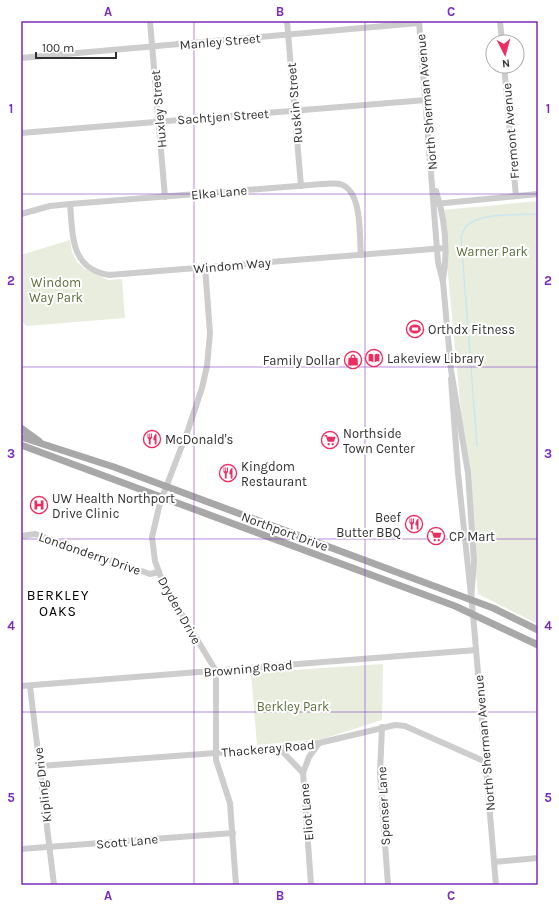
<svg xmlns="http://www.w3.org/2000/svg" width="559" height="906" font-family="Karla,sans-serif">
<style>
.green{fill:#e9eddd}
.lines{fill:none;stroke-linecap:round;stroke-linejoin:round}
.stream{stroke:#c9e7ee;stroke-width:1.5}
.minor{stroke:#cdcdcd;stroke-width:6}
.major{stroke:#a8a8a8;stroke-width:7}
.grid{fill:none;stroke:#7b2cbf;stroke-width:1;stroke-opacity:0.55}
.labels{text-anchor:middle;stroke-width:4;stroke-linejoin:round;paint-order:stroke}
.street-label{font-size:13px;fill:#303030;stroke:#fff}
.park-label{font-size:13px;fill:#5d6e3b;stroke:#fff}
.poi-label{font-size:13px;fill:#303030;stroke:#fff;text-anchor:start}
.neighbourhood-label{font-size:14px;letter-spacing:1px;fill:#000;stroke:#fff}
.neatline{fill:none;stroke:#7b2cbf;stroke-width:1.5}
.grid-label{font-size:13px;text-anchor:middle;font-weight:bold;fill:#7b2cbf}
</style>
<rect width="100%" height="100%" fill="#fff"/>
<!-- green -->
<g class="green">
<polygon points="538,201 538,624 478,594 442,210"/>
<polygon points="70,240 72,252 77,262 85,269 108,280 122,279 125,318 26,326 21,320 21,255"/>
<polygon points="383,664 382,720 323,739 257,745 251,673"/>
</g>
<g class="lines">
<!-- stream -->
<path class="stream" d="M477 446 461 237C463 230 466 225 472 222 487 213 520 215 538 214"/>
<!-- minor -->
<g class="minor">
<polyline points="150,21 165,197"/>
<polyline points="287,21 301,186"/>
<polyline points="419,21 438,262 443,282 451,370 468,473 474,561 471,600"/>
<polyline points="500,21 502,42"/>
<polyline points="21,58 419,23"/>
<polyline points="504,66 516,196"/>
<polyline points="21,133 426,100"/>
<path d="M436 191C445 219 448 250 443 280"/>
<path d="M70 204C73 235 70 269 109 275L445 248"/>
<polyline points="434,204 538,194"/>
<path d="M21 214 50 206 70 204 322 184C327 184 335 183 340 184 363 191 359 235 361 255"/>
<polyline points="205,267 210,333 207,366 202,388 188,430 160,503 152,537 155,561 163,583 216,671 216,760 230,803 236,885"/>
<polyline points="451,379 458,473 473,614 496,885"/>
<polyline points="21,536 35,534 150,574 159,572"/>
<polyline points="21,686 476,650"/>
<polyline points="30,686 54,885"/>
<polyline points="382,727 380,773 388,885"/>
<polyline points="279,748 303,773"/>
<polyline points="40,766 269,749 319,743 395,725 405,726 486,762"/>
<polyline points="21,849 233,833"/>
<polyline points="494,862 538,858"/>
<polyline points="311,885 303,773 309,757 319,743"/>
</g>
<!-- major -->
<g class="major">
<polyline points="21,428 39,441"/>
<polyline points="21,437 114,467 493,608 538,630"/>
<polyline points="21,445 455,606 538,645"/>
</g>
</g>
<!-- grid -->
<path class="grid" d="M194 21V885M365 21V885M21 194H538M21 367H538M21 539H538M21 712H538"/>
<!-- icons -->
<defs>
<g id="stadium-ring" transform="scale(0.9)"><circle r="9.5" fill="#fff" stroke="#ed2c60" stroke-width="1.5"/><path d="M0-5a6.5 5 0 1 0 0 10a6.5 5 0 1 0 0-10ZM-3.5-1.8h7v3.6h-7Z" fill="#ed2c60"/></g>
<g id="library-ring" transform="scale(0.9)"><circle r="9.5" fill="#fff" stroke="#ed2c60" stroke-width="1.5"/><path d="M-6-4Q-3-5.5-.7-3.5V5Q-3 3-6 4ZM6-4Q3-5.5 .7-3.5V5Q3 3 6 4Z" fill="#ed2c60"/></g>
<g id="shop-ring" transform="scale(0.9)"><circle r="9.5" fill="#fff" stroke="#ed2c60" stroke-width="1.5"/><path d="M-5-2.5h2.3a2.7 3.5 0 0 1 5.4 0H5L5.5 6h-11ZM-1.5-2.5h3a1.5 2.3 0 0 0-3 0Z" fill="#ed2c60"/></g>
<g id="restaurant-ring" transform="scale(0.9)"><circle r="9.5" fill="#fff" stroke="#ed2c60" stroke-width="1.5"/><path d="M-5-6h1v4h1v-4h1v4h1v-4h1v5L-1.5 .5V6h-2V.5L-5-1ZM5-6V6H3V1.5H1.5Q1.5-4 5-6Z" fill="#ed2c60"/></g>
<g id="supermarket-ring" transform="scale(0.9)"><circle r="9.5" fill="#fff" stroke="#ed2c60" stroke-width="1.5"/><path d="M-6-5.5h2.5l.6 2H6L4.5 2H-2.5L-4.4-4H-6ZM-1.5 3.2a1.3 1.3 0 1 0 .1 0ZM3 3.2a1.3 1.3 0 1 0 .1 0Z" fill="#ed2c60"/></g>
<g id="hospital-ring" transform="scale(0.9)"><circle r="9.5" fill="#fff" stroke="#ed2c60" stroke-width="1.5"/><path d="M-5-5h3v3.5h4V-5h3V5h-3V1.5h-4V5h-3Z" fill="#ed2c60"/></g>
</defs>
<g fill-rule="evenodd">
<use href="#stadium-ring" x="415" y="329"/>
<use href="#library-ring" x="374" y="358"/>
<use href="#shop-ring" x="353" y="360"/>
<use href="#restaurant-ring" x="152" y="439"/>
<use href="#supermarket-ring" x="330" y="440"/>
<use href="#restaurant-ring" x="228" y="473"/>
<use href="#hospital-ring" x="39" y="505"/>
<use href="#restaurant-ring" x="414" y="524"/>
<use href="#supermarket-ring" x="436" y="536"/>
</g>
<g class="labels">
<!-- street labels -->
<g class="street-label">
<text transform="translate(220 41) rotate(-5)" y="5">Manley Street</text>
<text transform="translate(426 102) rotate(-95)" y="5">North Sherman Avenue</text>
<text transform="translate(294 103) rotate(-95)" y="5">Ruskin Street</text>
<text transform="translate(158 109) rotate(-95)" y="5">Huxley Street</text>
<text transform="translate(223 116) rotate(-4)" y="5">Sachtjen Street</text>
<text transform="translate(510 131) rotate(-95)" y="5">Fremont Avenue</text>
<text transform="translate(219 192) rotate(-5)" y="5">Elka Lane</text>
<text transform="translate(232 265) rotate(-5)" y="5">Windom Way</text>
<text transform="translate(285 531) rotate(20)" y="5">Northport Drive</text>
<text transform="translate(90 553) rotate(19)" y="5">Londonderry Drive</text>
<text transform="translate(180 610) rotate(61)" y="5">Dryden Drive</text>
<text transform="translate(248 668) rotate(-5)" y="5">Browning Road</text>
<text transform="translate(484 743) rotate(-95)" y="5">North Sherman Avenue</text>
<text transform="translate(268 748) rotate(-5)" y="5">Thackeray Road</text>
<text transform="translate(42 785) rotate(-97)" y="5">Kipling Drive</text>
<text transform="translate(383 806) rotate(-93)" y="5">Spenser Lane</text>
<text transform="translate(306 812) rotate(-95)" y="5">Eliot Lane</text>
<text transform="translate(127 841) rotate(-5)" y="5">Scott Lane</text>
</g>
<!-- park labels -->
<g class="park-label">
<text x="492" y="256">Warner Park</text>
<text x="56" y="287">Windom<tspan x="56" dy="15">Way Park</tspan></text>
<text x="293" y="711">Berkley Park</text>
</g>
<!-- poi labels -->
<g class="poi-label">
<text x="428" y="334">Orthdx Fitness</text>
<text x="387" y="363">Lakeview Library</text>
<text x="340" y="365" text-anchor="end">Family Dollar</text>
<text x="343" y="438">Northside<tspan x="343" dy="15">Town Center</tspan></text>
<text x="165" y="444">McDonald's</text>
<text x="241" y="471">Kingdom<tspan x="241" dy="15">Restaurant</tspan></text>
<text x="52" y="503">UW Health Northport<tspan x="52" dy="15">Drive Clinic</tspan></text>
<text x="401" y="522" text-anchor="end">Beef<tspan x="401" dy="15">Butter BBQ</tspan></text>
<text x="449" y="541">CP Mart</text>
</g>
<!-- neighbourhood labels -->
<g class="neighbourhood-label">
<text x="58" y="600">BERKLEY<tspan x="58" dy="16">OAKS</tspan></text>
</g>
</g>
<!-- border -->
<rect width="559" height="906" fill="none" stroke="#ffffff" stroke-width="44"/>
<!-- north arrow -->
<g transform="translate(505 54) rotate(174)"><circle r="19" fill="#ffffff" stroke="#acacac"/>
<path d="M0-3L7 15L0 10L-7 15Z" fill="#ed2c60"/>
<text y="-6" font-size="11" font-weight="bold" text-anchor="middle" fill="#303030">N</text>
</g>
<!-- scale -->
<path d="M36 52v6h80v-6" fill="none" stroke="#303030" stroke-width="2"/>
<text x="42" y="52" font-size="12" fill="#303030" stroke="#ffffff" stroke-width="3" paint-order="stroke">100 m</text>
<rect x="22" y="22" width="515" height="862" class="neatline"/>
<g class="grid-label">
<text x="108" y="16">A</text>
<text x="280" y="16">B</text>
<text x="451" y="16">C</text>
<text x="11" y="113">1</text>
<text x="548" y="113">1</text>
<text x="11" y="285">2</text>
<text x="548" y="285">2</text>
<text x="11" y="458">3</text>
<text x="548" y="458">3</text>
<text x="11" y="630">4</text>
<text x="548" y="630">4</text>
<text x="11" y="802">5</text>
<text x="548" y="802">5</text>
<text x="108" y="900">A</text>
<text x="280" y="900">B</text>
<text x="451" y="900">C</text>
</g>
</svg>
